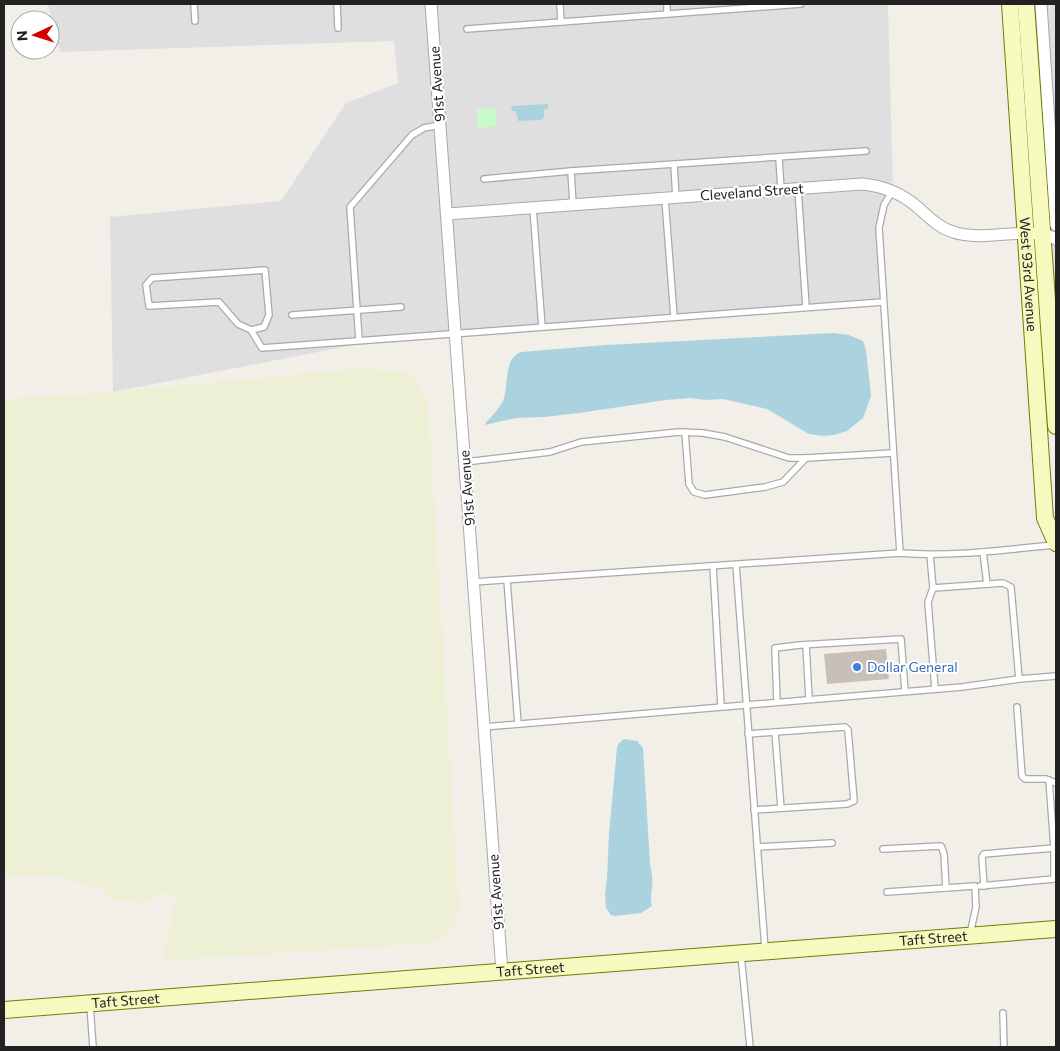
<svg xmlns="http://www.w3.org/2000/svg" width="1060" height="1051" font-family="Commissioner,sans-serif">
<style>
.residential{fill:#e0dfdf}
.farmland{fill:#eef0d5}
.park{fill:#c8facc}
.water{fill:#aad3df}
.building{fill:#c7bfb8}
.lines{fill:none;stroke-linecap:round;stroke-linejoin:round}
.lane-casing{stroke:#a9a9a9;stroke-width:8}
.street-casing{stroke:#a9a9a9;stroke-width:13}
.secondary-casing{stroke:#707d05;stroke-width:18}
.lane{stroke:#fff;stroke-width:5.5}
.street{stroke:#fff;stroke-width:11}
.secondary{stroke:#f7fabf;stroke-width:16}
.shop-dot{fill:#3f7fe0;stroke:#fff;stroke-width:2}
.labels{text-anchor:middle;stroke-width:4;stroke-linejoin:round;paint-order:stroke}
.street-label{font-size:14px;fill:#222;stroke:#fff}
.shop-label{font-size:14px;fill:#366cbe;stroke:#fff;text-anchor:start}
</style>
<rect width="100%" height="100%" fill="#f2efe9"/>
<!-- residential -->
<g class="residential">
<polygon points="48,4 888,4 893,190 879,228 883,302 399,336 113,392 110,217 281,201 346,103 398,83 394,41 60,52"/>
<polygon points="1032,4 1056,4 1056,369"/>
</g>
<!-- farmland -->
<polygon class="farmland" points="362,368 412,373 428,401 459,910 455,925 445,938 431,943 214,958 162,959 176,897 162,893 146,903 114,900 101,890 57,876 4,876 4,399 113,392"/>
<!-- park -->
<polygon class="park" points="495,108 497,126 478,128 476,109"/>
<!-- water -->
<g class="water">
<polygon points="548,104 548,109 544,109 544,118 541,120 518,121 516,111 512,111 511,106"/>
<path d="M834 333 849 335 863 341 866 350 871 396 863 418 847 431 834 435 823 436 809 434 767 409 723 399 705 400 691 398 666 400 579 413 544 417 516 418 484 425C490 418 497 411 502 403 510 388 502 359 521 352L606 345Z"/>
<path d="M624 739 637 741 643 748 650 863C650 867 652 871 652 876 654 887 649 894 652 906L641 913 616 916 611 915 606 908 605 894 607 878 609 834 617 747 619 743Z"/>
</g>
<!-- building -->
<polygon class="building" points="886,649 889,679 827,684 824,654"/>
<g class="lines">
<!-- lane casing -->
<g class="lane-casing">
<g id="lane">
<polyline points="194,4 195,21"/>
<polyline points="337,4 338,28"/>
<polyline points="560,4 561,22"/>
<polyline points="667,4 667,14"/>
<polyline points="467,29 801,4"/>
<polyline points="779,158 781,190"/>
<polyline points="674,165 676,198"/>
<polyline points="571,171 573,205"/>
<polyline points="484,179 571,171 866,151"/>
<polyline points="798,189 806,307"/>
<polyline points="893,190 884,205 879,228 900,553"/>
<polyline points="665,199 674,317"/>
<polyline points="533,208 542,327"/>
<polyline points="292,315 401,307"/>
<polyline points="251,330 264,327 269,315 265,270 152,278 146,285 149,306 219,302 238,324 251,330 262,348 883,302"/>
<polyline points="359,340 350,207 412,135 424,128 440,125"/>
<polyline points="685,432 689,484 694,492 705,495 765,487 783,482 806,458"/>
<polyline points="465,462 550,452 581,442 679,432 703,433 725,437 789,458 806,458 893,453"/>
<polyline points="983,552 987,584"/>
<polyline points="930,555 933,588"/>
<polyline points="736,565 765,949"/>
<polyline points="713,566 721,706"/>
<polyline points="507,580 518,724"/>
<path d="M474 582 900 553C951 557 1003 550 1054 545"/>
<polyline points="806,645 809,699"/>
<polyline points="935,689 928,602 933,588 1003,583 1011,587 1019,679"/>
<polyline points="777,702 775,648 800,645 901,639 905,691"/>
<polyline points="1017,707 1022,776 1025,779 1046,779 1056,783"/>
<polyline points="484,727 962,687 1019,679 1056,676"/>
<polyline points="775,732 781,808"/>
<polyline points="748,734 845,727 848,730 854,801 847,804 754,810"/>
<polyline points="757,847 832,843"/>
<polyline points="883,849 941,846 944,854 946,888"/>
<polyline points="980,886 1054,879 1054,848 1056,848"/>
<polyline points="984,886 982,857 984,854 1054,848 1049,780"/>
<polyline points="887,892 975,886 976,907 970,934"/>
<polyline points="741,955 750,1047"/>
<polyline points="90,1005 93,1047"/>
<polyline points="1003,1013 1004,1047"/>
</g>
</g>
<!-- street casing -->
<g class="street-casing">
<g id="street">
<polyline points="431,4 502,972"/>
<polyline points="1041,4 1056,225"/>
<path d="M447 214 862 184C883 186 899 192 915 205 927 215 937 227 953 232 981 241 1013 230 1042 234 1046 234 1052 237 1056 239"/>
</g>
</g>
<!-- secondary casing -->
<g class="secondary-casing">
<g id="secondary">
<path id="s1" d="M1010 4 1045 518 1056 543"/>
<polyline points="1026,4 1056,426"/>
<path id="s2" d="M4 1010 1056 929"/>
</g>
</g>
<!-- lane -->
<use href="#lane" class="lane"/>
<!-- street -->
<use href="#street" class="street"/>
<!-- secondary -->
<use href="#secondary" class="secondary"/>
</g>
<!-- markers -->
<circle class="shop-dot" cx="857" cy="667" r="5"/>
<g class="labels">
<!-- street labels -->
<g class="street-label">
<text transform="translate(437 84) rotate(-94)" y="5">91st Avenue</text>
<text transform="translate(752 192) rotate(-4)" y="5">Cleveland Street</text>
<text dy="5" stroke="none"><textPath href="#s1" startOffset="271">West 93rd Avenue</textPath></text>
<text transform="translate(467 488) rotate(-94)" y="5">91st Avenue</text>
<text transform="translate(496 892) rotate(-94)" y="5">91st Avenue</text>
<text dy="5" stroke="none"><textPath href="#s2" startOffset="932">Taft Street</textPath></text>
<text dy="5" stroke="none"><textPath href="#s2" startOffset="528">Taft Street</textPath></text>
<text dy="5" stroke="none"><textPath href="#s2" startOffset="122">Taft Street</textPath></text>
</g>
<!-- shop labels -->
<g class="shop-label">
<text x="867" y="672">Dollar General</text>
</g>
</g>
<!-- border -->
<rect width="1060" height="1051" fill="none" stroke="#222222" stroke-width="10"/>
<!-- north arrow -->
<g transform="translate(35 35) rotate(266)"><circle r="24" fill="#ffffff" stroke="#a7a7a7"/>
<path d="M0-4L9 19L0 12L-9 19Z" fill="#d40000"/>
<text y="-8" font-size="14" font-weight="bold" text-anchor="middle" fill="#222222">N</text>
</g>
</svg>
